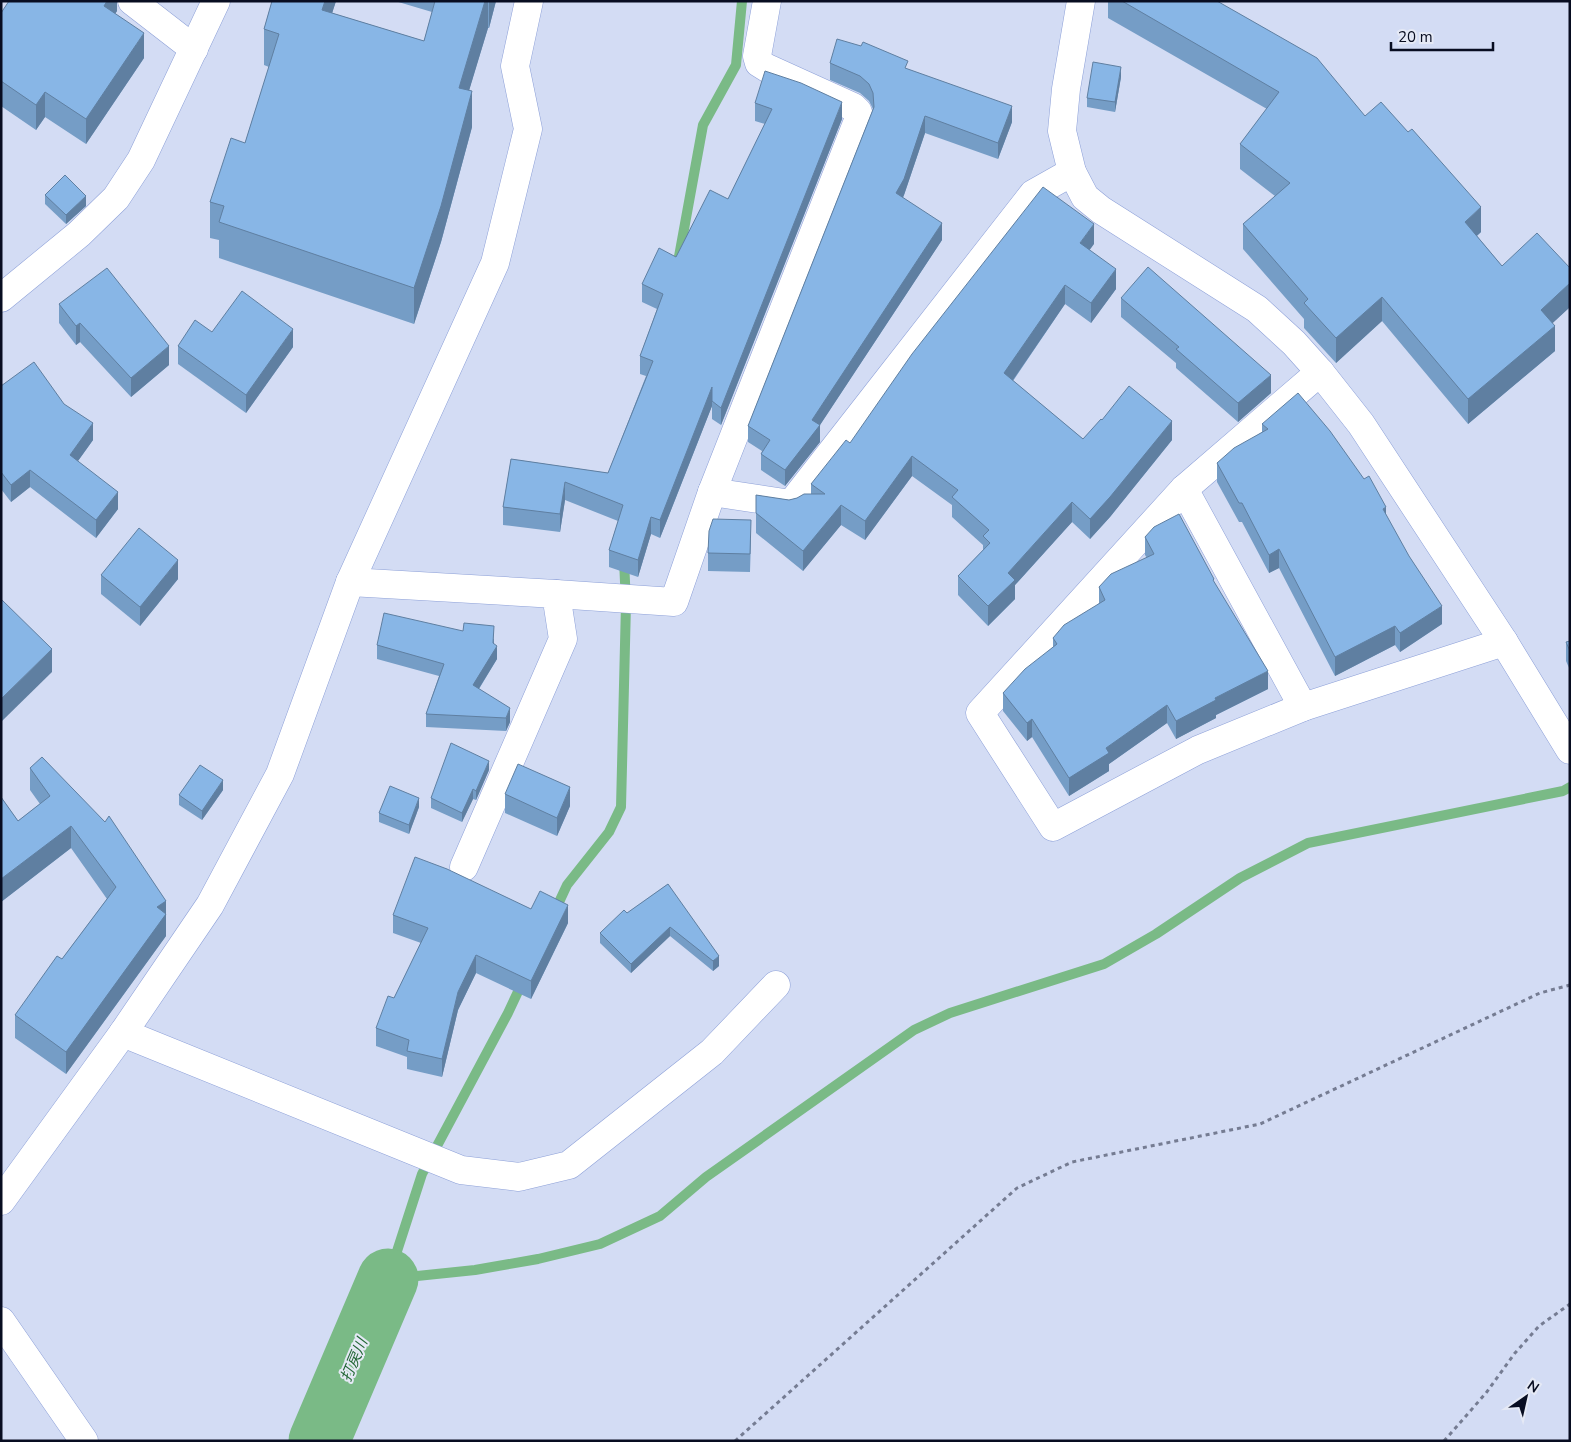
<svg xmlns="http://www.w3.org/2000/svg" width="1571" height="1442" font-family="'Nunito Sans','Noto Sans JP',sans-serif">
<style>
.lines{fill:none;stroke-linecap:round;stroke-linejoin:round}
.stream{stroke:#7aba86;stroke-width:10}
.river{stroke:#7aba86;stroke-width:61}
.street-casing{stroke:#8da0d8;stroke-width:29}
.path{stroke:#757c92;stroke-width:3;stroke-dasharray:4 4;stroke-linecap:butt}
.street{stroke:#fff;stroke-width:28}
.wall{fill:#759dc6}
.shaded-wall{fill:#5f7fa1}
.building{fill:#88b6e6;stroke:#5f7fa1}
.labels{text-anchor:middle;stroke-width:4;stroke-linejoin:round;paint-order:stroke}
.water-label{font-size:15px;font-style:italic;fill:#226635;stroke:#e5e9f5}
</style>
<rect width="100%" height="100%" fill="#d3dcf4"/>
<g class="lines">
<!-- stream -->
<g class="stream">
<polyline points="678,262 703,125 736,65 742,1"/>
<polyline points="554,913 567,885 609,832 621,807 626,604 624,560"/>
<polyline points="523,981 508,1013 422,1174 388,1279 475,1270 538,1259 600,1244 660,1216 706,1177 914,1030 950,1013 1104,964 1156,934 1240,878 1308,843 1563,791 1570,787"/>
</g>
<!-- river -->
<polyline class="river" points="319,1441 388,1279"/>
<!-- street casing -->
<g class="street-casing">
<g id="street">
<polyline points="132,1 194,49"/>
<polyline points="1081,1 1066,89 1062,131 1072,172 1085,197 1101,210 1257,309 1294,343 1320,372 1361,424 1504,642 1570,750"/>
<polyline points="1,298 79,234 116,198 141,160 216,1"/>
<polyline points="1320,372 1184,489 980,713 1053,827 1198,750 1303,707 1504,642"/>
<polyline points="1184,489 1303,707"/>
<polyline points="712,492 791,504 1033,194 1072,172"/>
<polyline points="350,582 556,594 563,639 464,867"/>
<polyline points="556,594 674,602 712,492 859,118 858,112 853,107 767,68 759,63 757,56 767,1"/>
<polyline points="123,1033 461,1170 519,1177 569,1165 712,1052 776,985"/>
<polyline points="1,1201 123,1033 210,905 280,774 350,582 495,263 528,129 515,66 529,1"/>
<polyline points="1,1321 84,1441"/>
</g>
</g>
<!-- path -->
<g class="path">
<polyline points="735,1441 1017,1188 1072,1162 1260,1124 1540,993 1570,985"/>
<polyline points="1444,1441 1486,1393 1515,1353 1539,1326 1570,1304"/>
</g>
<!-- street -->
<use href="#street" class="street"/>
</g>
<!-- wall -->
<g class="wall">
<polygon points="117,1 117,11 115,13 144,58 86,144 45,117 36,130 1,106 1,13"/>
<polygon points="272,1 336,1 332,13 424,41 432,12 395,1 496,1 489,28 488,28 469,90 472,127 441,242 414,324 219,258 219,240 210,238 210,202 245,143 269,67 264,65 264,29"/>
<polygon points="1108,1 1217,1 1365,116 1481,232 1477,236 1502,266 1570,268 1570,307 1552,323 1555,351 1468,424 1382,321 1336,363 1304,328 1304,319 1243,249 1243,224 1275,196 1240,169 1240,144 1267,109 1108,18"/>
<polygon points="830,63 908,69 1012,122 998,159 925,133 904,195 903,198 942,240 820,425 820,442 785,486 761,470 761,454 762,451 748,442 748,426 873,109 869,101 860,93 830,80"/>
<polygon points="1121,77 1115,112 1087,107 1087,98"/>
<polygon points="755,103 842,119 721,425 712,419 712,406 660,538 651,534 638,577 609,567 609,550 618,521 565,500 560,532 503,525 503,507 511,459 608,473 646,376 640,374 640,356 657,309 642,302 642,284 676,257 728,199 765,124 755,121"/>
<polygon points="45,195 86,206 66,224 45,204"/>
<polygon points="1094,244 1089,250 1116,289 1091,323 1065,304 1013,381 1083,439 1102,420 1172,440 1110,517 1090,539 1072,522 1015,585 1015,599 988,626 958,595 958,576 983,550 983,545 952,517 952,505 912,476 865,540 841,525 803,571 756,533 756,495 789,500 797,498 811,494 811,484 850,443"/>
<polygon points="1121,298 1271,393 1238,422 1176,368 1176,363 1121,317"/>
<polygon points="59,304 169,365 131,397 80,342 76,345 59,323"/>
<polygon points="212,332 293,347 246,413 178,364 178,346"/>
<polygon points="1,386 93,440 78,461 118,509 96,538 30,487 11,502 1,489"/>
<polygon points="1262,424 1386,516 1442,624 1400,652 1395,645 1335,676 1279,568 1269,573 1242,522 1239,522 1217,482 1217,463 1262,432"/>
<polygon points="1145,537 1214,582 1268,689 1216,715 1216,718 1176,739 1167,723 1109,764 1109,771 1069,796 1032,737 1027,741 1003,711 1003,693 1053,647 1053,638 1099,604 1099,587 1147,558 1145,555"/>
<polygon points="751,539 750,572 708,571 708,553"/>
<polygon points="101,575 178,579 140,626 101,594"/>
<polygon points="494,639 494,644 497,659 479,689 510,722 506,731 426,727 426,714 439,676 377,659 377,645"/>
<polygon points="1570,641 1570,670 1566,661 1566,642"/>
<polygon points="30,768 166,901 166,936 66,1074 15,1038 15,1015 62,959 107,899 71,848 1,902 1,797 18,821 40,804 30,790"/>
<polygon points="489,770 476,800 473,799 462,822 431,808 431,798"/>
<polygon points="223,790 202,820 179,805 179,795"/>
<polygon points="505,794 570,806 557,836 505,813"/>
<polygon points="419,807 409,834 379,822 379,813"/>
<polygon points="668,884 719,966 713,971 670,936 631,973 600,943 600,933"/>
<polygon points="531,909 568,923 531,999 476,973 458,1010 442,1077 407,1069 407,1057 376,1046 376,1028 394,998 421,943 393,933 393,915"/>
</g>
<!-- shaded-wall -->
<g class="shaded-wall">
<polygon points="107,1 117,1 117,11 104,31 104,6"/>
<polygon points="325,1 336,1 322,45 322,10"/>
<polygon points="485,1 488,1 488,28 459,124 459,88"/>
<polygon points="489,1 496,1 489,28"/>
<polygon points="144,33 144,58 86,144 86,119"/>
<polygon points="1121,67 1121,77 1115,112 1115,102"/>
<polygon points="472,91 472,127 441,242 414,324 414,288"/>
<polygon points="45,92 45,117 36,130 36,105"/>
<polygon points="842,102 842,119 721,425 721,408"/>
<polygon points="1012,106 1012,122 998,159 998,143"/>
<polygon points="925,116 925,133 904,195 896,210 896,193"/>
<polygon points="86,196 86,206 66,224 66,215"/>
<polygon points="1481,207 1481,232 1465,246 1465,222"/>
<polygon points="942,223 942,240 820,425 820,442 785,486 785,470 812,420"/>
<polygon points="1094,224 1094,244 1080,263 1080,243"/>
<polygon points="1116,269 1116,289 1091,323 1091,303"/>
<polygon points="1570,283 1570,307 1541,334 1541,310"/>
<polygon points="1065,285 1065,304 1004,393 1004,373"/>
<polygon points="1382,297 1382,321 1336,363 1336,338"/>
<polygon points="80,323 80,342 76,345 76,326"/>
<polygon points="1555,326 1555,351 1468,424 1468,399"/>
<polygon points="293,329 293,347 246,413 246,395"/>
<polygon points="169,346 169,365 131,397 131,378"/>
<polygon points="1271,375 1271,393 1238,422 1238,403"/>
<polygon points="712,387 712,406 660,538 660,520"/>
<polygon points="1172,421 1172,440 1110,517 1090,539 1090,519"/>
<polygon points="93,423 93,440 70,472 70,455"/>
<polygon points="912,456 912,476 865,540 865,521"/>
<polygon points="30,470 30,487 11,502 11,485"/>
<polygon points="565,482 565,500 560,532 560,514"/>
<polygon points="118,492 118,509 96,538 96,520"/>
<polygon points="1072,502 1072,522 1015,585 1015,599 988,626 988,606 1008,573"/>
<polygon points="841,505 841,525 803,571 803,551"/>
<polygon points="1386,507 1386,526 1383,509"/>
<polygon points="651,517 651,534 638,577 638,560"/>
<polygon points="1279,549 1279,568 1269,573 1269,555"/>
<polygon points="178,560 178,579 140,626 140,607"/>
<polygon points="1442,606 1442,624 1400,652 1400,633"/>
<polygon points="494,626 493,652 497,646 497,659 473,698 473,685 493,643"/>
<polygon points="1395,626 1395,645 1335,676 1335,657"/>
<polygon points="52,649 52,672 1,722 1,699"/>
<polygon points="1268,671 1268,689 1216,715 1216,718 1176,739 1176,721 1215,698"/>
<polygon points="1167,705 1167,723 1109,764 1109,771 1069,796 1069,778 1106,748"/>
<polygon points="510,708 510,722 506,731 506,718"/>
<polygon points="1032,719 1032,737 1027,741 1027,723"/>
<polygon points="489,761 489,770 476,800 476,791"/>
<polygon points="223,780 223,790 202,820 202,811"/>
<polygon points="570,787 570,806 557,836 557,818"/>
<polygon points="473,789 473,799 462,822 462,813"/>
<polygon points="419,798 419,807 409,834 409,825"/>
<polygon points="71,826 71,848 1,902 1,879"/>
<polygon points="166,901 166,936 66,1074 66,1052 157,907"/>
<polygon points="568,905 568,923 531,999 531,981"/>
<polygon points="670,927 670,936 631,973 631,964"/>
<polygon points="476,955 476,973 458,1010 442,1077 442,1059 458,992"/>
<polygon points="719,956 719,966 713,971 713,961"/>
</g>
<!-- building -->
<g class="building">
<polygon points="9,1 107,1 104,6 144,33 86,119 45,92 36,105 1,81 1,13"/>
<polygon points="272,1 325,1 322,10 424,41 435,1 485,1 459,88 472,91 441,206 414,288 219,222 224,206 210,202 231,138 245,143 279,34 264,29"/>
<polygon points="1122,1 1217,1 1317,58 1365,116 1381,102 1408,132 1412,129 1481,207 1465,222 1502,266 1537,233 1570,268 1570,283 1541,310 1555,326 1468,399 1382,297 1336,338 1304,303 1308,299 1243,224 1290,183 1240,144 1279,92"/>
<polygon points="837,39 861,46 863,42 908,61 905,68 1012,106 998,143 925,116 904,179 896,193 942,223 812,420 820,425 785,470 761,454 770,440 748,426 874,107 873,93 869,84 860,76 830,63"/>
<polygon points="1093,62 1121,67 1115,102 1087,98"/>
<polygon points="765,71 801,83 842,102 721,408 712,401 712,387 660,520 651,517 638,560 609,550 623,505 565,482 560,514 503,507 511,459 608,473 653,361 640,356 663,294 642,284 659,248 676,257 710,190 728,199 772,109 755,103"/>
<polygon points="65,175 86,196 66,215 45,195"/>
<polygon points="1043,187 1094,224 1080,243 1116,269 1091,303 1065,285 1004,373 1083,439 1101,419 1102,420 1129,386 1172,421 1110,497 1090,519 1072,502 1008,573 1015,580 988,606 958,576 990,543 983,536 989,530 952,497 958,490 912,456 865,521 841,505 803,551 756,513 756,495 789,500 797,498 804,494 825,494 811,484 846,440 850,443 912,354"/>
<polygon points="1148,267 1271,375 1238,403 1176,349 1179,347 1121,298"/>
<polygon points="107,268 169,346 131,378 80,323 76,326 59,304"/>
<polygon points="242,291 293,329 246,395 178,346 195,320 212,332"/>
<polygon points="34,362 64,404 93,423 70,455 118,492 96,520 30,470 11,485 1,472 1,386"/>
<polygon points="1298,393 1330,431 1364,479 1369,476 1386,507 1383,509 1409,556 1442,606 1400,633 1395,626 1335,657 1279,549 1269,555 1242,503 1239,503 1217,463 1234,448 1268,429 1262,424"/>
<polygon points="1179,514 1214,579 1213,580 1268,671 1215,698 1216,700 1176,721 1167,705 1106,748 1109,753 1069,778 1032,719 1027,723 1003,693 1025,669 1057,644 1053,638 1064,625 1105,600 1099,587 1111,574 1154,554 1145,537 1154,527"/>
<polygon points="713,519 751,520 750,554 708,553 709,531"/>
<polygon points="139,528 178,560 140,607 101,575"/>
<polygon points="1,599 52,649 1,699"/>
<polygon points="384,613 463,631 464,623 494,626 493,643 497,646 473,685 510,708 506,718 426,714 444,664 377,645"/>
<polygon points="1570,641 1570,651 1566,642"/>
<polygon points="451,743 489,761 476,791 473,789 462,813 431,798"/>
<polygon points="42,757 105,822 109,816 166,901 157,907 166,914 66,1052 15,1015 57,956 62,959 116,887 71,826 1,879 1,797 18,821 50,796 30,768"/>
<polygon points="518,764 570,787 557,818 505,794"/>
<polygon points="200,765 223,780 202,811 179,795"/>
<polygon points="390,786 419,798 409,825 379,813"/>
<polygon points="415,857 447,869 531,909 540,891 568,905 531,981 476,955 458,992 442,1059 407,1051 409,1040 376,1028 388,996 394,998 428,928 393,915"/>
<polygon points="668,884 719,956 713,961 670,927 631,964 600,933 624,910 627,913"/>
</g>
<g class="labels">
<!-- water labels -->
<g class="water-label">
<text transform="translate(354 1360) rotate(-67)" y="5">打戻川</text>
</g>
</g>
<!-- border -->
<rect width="1571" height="1442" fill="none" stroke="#080d21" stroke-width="5"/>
<!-- north arrow -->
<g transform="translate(1526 1397) rotate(34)" stroke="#e5e9f5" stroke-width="4" paint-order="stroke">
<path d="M0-4L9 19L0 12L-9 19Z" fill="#080d21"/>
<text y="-8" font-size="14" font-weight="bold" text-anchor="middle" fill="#080d21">N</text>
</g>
<!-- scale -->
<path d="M1391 42v8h102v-8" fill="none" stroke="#080d21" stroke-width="2.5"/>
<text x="1398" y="42" font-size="15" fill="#080d21" stroke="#e5e9f5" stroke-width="4" paint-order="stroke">20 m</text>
</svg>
